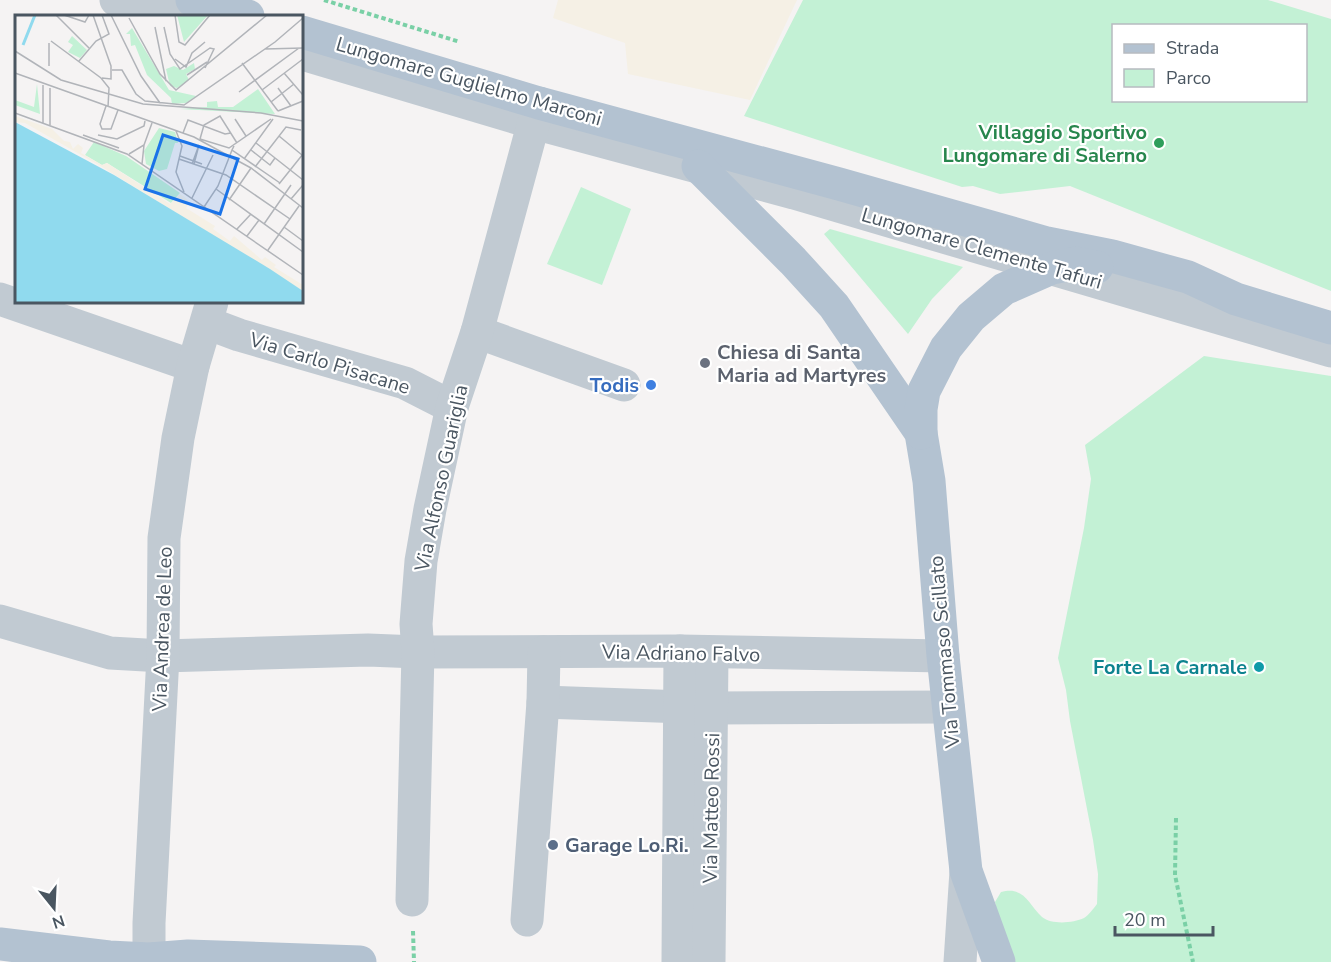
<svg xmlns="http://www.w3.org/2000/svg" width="1331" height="962" font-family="'Nunito Sans',sans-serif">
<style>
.green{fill:#c3f1d5;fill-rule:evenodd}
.sand{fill:#f5f0e5}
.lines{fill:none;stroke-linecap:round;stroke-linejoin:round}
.path{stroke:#7ad0a6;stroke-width:4;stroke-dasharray:4.5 3;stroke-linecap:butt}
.minor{stroke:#c1cad2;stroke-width:33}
.major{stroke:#b3c2d1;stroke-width:33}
.leisure-dot{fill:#2e9e5b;stroke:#fff;stroke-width:2}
.worship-dot{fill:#6b7280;stroke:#fff;stroke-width:2}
.shop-dot{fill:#3f7fe0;stroke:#fff;stroke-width:2}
.culture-dot{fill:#0f9aa8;stroke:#fff;stroke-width:2}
.service-dot{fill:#5c6f8a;stroke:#fff;stroke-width:2}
.labels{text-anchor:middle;stroke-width:4.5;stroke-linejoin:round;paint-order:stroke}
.street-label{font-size:20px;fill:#4a5661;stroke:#fff}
.leisure-label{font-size:20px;font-weight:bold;fill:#27864d;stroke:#fff;text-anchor:end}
.worship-label{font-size:20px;font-weight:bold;fill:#5b616d;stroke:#fff;text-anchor:start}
.shop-label{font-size:20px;font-weight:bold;fill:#366cbe;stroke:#fff;text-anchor:end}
.culture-label{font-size:20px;font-weight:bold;fill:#0d838f;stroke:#fff;text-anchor:end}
.service-label{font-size:20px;font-weight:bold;fill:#4e5e75;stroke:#fff;text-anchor:start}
.inset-river{fill:none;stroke:#90daee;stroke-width:3}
.inset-road{fill:none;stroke:#b1b4b9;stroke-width:1.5}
.view{fill:#1a73e8;fill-opacity:0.15;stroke:#1a73e8;stroke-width:3}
.inset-edge{fill:none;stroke:#4a5661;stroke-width:3}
</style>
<rect width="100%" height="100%" fill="#f5f3f3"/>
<!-- green -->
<g class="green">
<path d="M803 0H1268L1331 19V291L1070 186 1000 194 973 186 962 187 744 116ZM1114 26H1306V100H1114Z"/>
<polygon points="581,187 631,209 602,285 547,264"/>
<polygon points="830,229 963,267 932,299 908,334 824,234"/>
<path d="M1204 356 1331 376V962H1012L1006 952 995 902 1001 892C1025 886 1028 904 1042 917 1052 925 1073 923 1084 918 1089 915 1093 909 1097 904L1098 874 1093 840 1070 721 1066 690 1058 658 1084 528 1091 479 1085 445Z"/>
</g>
<!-- sand -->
<polygon class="sand" points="558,0 797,0 750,100 628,74 625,43 553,18"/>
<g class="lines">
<!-- path -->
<g class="path">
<polyline points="324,0 460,42"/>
<polyline points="1176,818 1175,875 1193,962"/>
<polyline points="413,931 414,962"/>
</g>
<!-- minor -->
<g class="minor">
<polyline points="116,0 173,16"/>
<polyline points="302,54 534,123 794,193 1331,351"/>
<polyline points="0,299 193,366"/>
<polyline points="207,323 239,335 405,383 452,407"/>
<polyline points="477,332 624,385"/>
<polyline points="0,621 110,653 163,656 368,650 418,652 680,651 943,656"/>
<polyline points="543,702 713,708 948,707"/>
<polyline points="412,900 418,652 416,624 421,561 430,509 452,407 477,332 539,103"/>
<polyline points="527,920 543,702 544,652"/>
<polyline points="149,962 149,923 163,656 164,538 178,438 193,366 212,302"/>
<polyline points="678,962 680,651"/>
<polyline points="709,962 712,653"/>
<polyline points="960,962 966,871"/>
</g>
<!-- major -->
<g class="major">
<polyline points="192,0 248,16"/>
<polyline points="302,32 539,103 839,184 1047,243 1112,256 1188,277 1236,299 1331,328"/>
<polyline points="698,166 793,261 834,306 921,433 929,481 943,656 966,871 999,962"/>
<polyline points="921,433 921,409 924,391 946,348 971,317 1004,289 1052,268 1076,263 1097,267"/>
<polyline points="0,944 109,957 149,959 188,956 360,962"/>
</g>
</g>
<!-- markers -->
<circle class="leisure-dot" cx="1159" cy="143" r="6"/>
<circle class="worship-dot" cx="705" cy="363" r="6"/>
<circle class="shop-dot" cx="651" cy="385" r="6"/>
<circle class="culture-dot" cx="1259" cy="667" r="6"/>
<circle class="service-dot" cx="553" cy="845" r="6"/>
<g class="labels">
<!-- street labels -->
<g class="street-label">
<text transform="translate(469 81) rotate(16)" y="7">Lungomare Guglielmo Marconi</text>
<text transform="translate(982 248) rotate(16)" y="7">Lungomare Clemente Tafuri</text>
<text transform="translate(330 363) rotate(17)" y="7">Via Carlo Pisacane</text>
<text transform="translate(441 478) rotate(-78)" y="7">Via Alfonso Guariglia</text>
<text transform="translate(162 629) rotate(-88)" y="7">Via Andrea de Leo</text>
<text transform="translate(944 652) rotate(-95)" y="7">Via Tommaso Scillato</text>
<text transform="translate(681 653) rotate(1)" y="7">Via Adriano Falvo</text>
<text transform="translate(711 808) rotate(-89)" y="7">Via Matteo Rossi</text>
</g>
<!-- leisure labels -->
<g class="leisure-label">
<text x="1147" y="139">Villaggio Sportivo<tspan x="1147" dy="23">Lungomare di Salerno</tspan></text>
</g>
<!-- worship labels -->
<g class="worship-label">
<text x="717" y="359">Chiesa di Santa<tspan x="717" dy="23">Maria ad Martyres</tspan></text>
</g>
<!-- shop labels -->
<g class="shop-label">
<text x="639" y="392">Todis</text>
</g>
<!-- culture labels -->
<g class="culture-label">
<text x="1247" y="674">Forte La Carnale</text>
</g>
<!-- service labels -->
<g class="service-label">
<text x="565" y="852">Garage Lo.Ri.</text>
</g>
</g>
<!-- overview -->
<g transform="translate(15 15)">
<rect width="288" height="288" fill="#f5f3f3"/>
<path d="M162 0H193L169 27ZM117 13 154 75 181 81 171 88 157 89 156 83 132 60 120 30 116 31 115 19H111ZM57 21 72 35 65 43 53 37 58 30 53 27ZM179 48 180 54 171 59 174 65 162 73 155 71 151 54 159 51 168 55ZM22 69 25 99 0 90V85L19 92ZM243 74 260 99 165 94 192 92V87L202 86 203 92H218ZM144 113 160 117 163 128H160L152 154 144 156 131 149 129 136ZM79 127 111 141 165 178 156 188 92 148 87 150 70 140Z" fill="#c3f1d5"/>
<path d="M0 101 37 114 49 126 55 127 58 134 63 129 68 133 66 138 87 150 92 148 155 189 165 179 171 183 174 188 171 193 200 211 198 214 215 226 219 221 247 245 250 242 261 250 259 252 288 270V276L87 152 10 108 0 107Z" fill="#f5f0e5"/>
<path d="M0 107 99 160 255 254 288 276V288H0Z" fill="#90daee"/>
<path class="inset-river" d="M8 30 20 0"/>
<path class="inset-road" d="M41 0 74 33M49 0 70 7 74 0M78 0 96 51V64L87 63M96 0 126 61 145 88M160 0 164 27 170 30 195 0M114 3 145 59 161 75 252 0M140 12 151 66M149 12 155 39 165 54 195 33 199 34 190 53M36 26 86 63 94 73 93 92M34 28V51M250 34 288 33M0 36 46 65 128 89 246 98 288 106M160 44 171 52 177 38 190 27M64 46 81 26 94 19 87 0M227 48 263 96M97 55H107L121 79 130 86 169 90 260 27 288 3M0 58 179 122 236 153 288 193M269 58 288 80M172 60 192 47M263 73 276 91M247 75 288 44M224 77 284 33M256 87 279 69M91 91 85 109 87 114H96L103 95M263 96 288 86M0 98 112 139 288 260M220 104 231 121M28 108V70M35 110V73M161 116 167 131 161 157 169 177M168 118 173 105 210 119 216 118M68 120 104 133M83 120 102 124 129 111 130 106M264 121 287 140M185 124 214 133 256 104M185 124 189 110 205 101 222 128M241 128 288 165M219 131 217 135 265 168M236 135 255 150 260 143M114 139 129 130 137 108M165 141 187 149M164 144 211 160 275 204M229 144 258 104M127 149 129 130M177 149 184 130 179 149M240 152 271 112 286 115M264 169 288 139M201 174 288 237M177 183 198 140M276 184 288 170M214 185 236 153M189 192 203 171 217 135M249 209 276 170M269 212 288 226M222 214 236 199M232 221 244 205M253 235 284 191"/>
<path class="view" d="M148 120 223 144 205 199 130 174Z"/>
<rect width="288" height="288" class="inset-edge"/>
</g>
<!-- legend -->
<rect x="1112" y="24" width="195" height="78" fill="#ffffff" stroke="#b7bbc0" stroke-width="1.5"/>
<rect x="1124" y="44" width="30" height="9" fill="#b3c2d1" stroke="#b7bbc0" stroke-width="1.5"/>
<text x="1166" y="54" font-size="18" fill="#4a5661">Strada</text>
<rect x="1124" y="69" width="30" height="18" fill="#c3f1d5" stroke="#b7bbc0" stroke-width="1.5"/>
<text x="1166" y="84" font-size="18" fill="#4a5661">Parco</text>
<!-- north arrow -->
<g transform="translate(54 908) rotate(162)" stroke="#ffffff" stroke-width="4.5" paint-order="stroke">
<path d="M0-4.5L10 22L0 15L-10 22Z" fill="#4a5661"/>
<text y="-9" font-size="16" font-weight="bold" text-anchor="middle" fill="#4a5661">N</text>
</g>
<!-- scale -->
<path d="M1115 926v9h98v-9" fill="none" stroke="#4a5661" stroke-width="3"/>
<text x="1124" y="926" font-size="18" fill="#4a5661" stroke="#ffffff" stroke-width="4.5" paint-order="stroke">20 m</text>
</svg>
